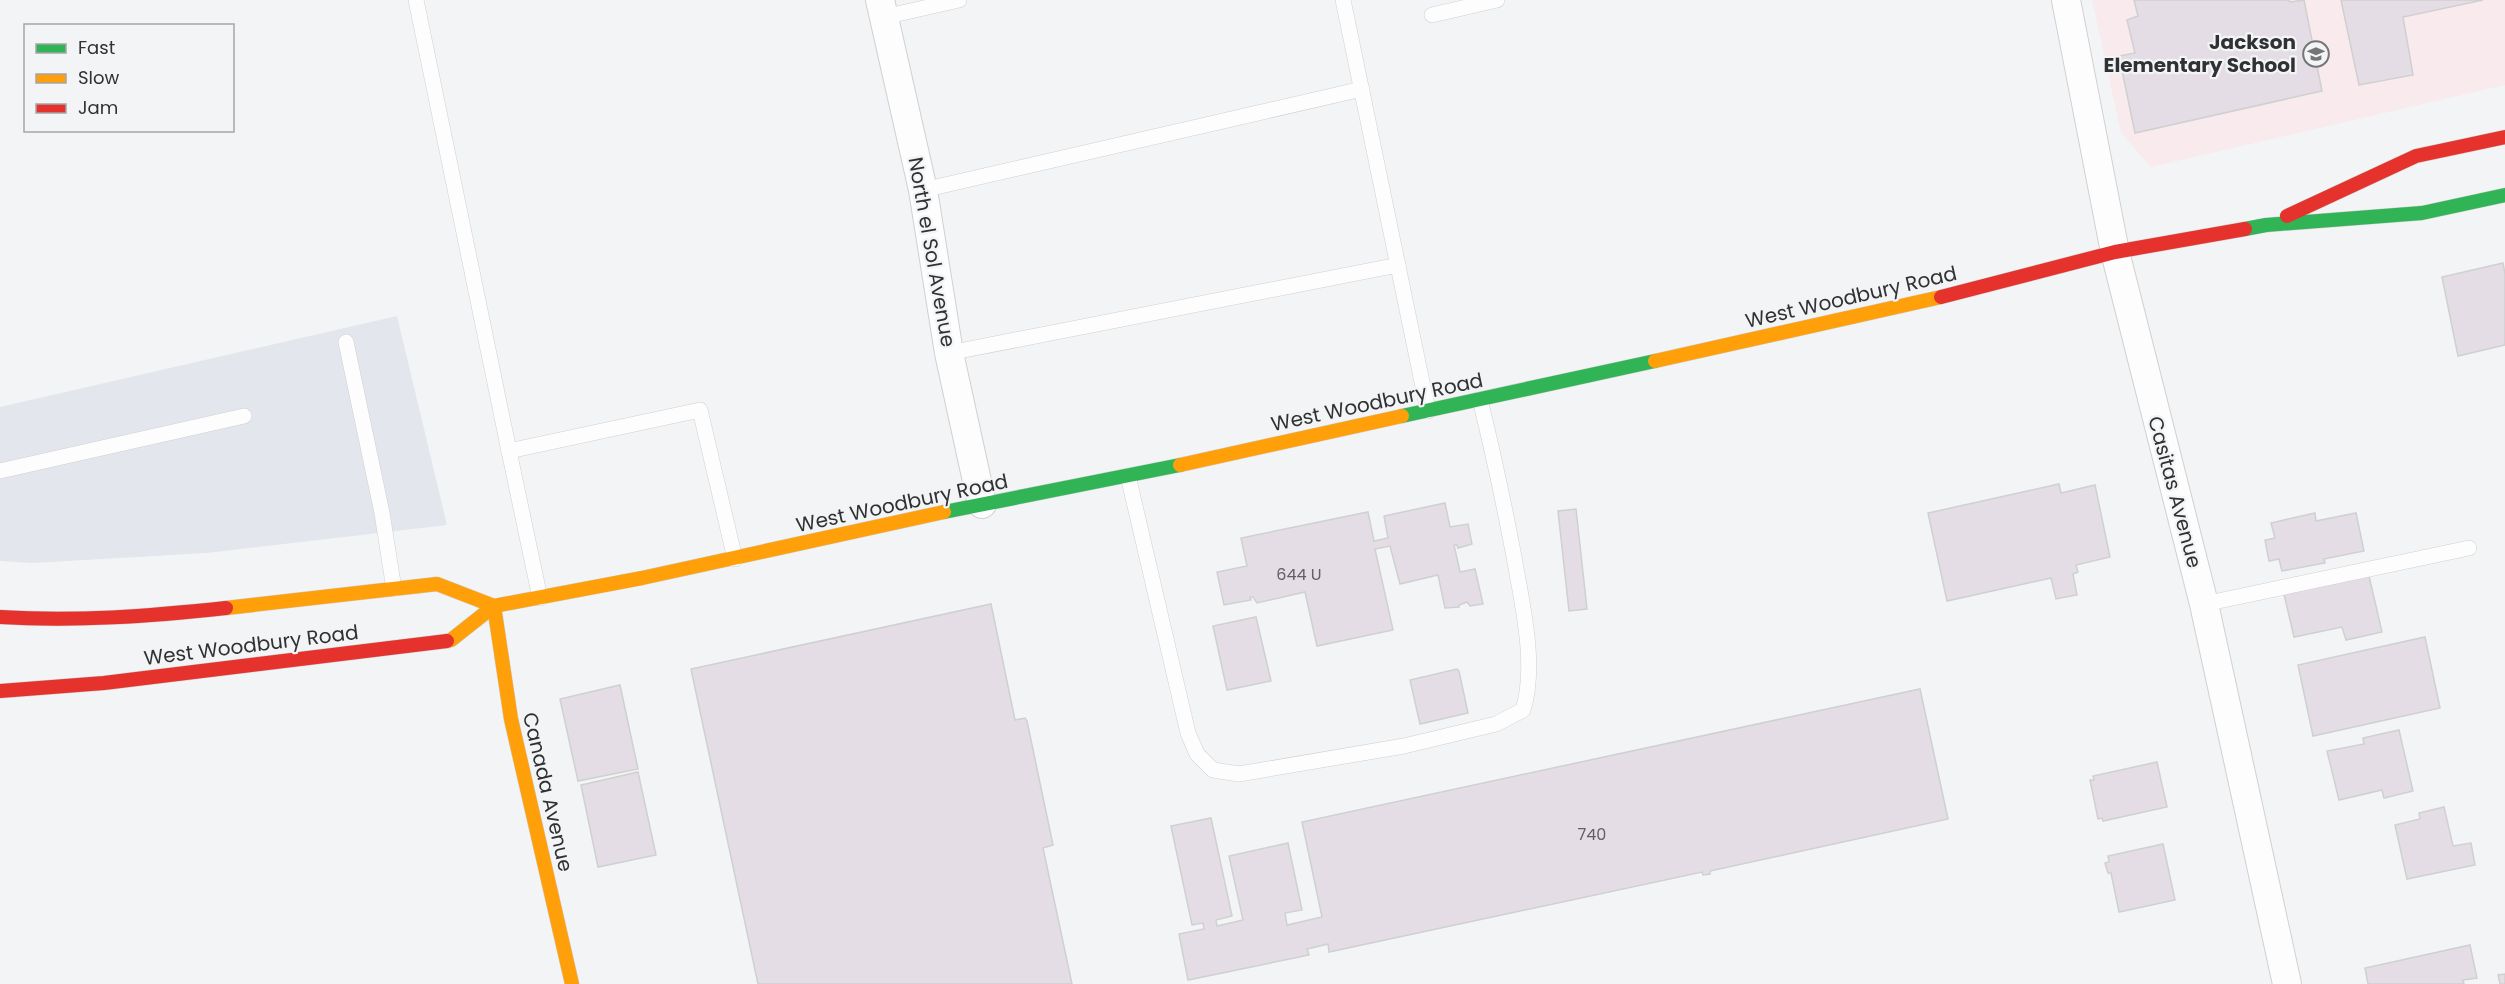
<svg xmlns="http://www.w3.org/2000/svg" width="2505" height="984" font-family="Poppins,sans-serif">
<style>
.built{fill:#e3e6ec}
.education{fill:#f8eaed}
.building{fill:#e4dde5;stroke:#cfd0d0;stroke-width:1.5}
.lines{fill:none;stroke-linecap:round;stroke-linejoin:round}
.lane-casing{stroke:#d0d0d1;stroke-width:16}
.street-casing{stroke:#d0d0d1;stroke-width:30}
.fast-casing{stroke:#d0d0d1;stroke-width:15}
.slow-casing{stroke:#d0d0d1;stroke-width:15}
.jam-casing{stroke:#d0d0d1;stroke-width:15}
.lane{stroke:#fdfdfe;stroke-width:15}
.street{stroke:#fdfdfe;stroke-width:28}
.fast{stroke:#30b455;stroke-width:14}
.slow{stroke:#ff9f0a;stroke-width:14}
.jam{stroke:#e5322d;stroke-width:14}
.labels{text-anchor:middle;stroke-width:4.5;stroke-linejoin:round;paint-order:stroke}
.number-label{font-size:16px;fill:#605f62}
.poi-label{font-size:20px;font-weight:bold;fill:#303132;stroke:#f2f4f6;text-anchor:end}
.street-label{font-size:20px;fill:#303132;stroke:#f2f4f6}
</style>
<rect width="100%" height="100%" fill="#f3f4f5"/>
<!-- built -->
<polygon class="built" points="397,316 447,525 207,553 32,563 0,561 0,407"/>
<!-- education -->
<polygon class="education" points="2092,0 2505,0 2505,85 2151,167 2121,133"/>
<!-- building -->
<g class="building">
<polygon points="2134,0 2289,0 2290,2 2304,0 2322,91 2135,133 2119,56 2135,53 2127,20 2138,16"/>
<polygon points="2341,0 2483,0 2403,17 2413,75 2359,85"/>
<polygon points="2503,263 2505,274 2505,345 2458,356 2442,277"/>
<polygon points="2059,484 2061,493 2095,485 2110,557 2076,565 2078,572 2073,574 2077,595 2056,599 2051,578 1947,601 1928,513"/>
<polygon points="1445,503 1450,527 1468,524 1472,544 1458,548 1457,545 1454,545 1460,572 1475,569 1483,604 1470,606 1467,602 1459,605 1459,607 1445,608 1438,575 1400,584 1390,546 1375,549 1393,630 1317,646 1305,592 1257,603 1253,597 1250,597 1251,600 1224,605 1217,572 1247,566 1241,538 1368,512 1374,541 1388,538 1384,516"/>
<polygon points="1576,509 1587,609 1569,611 1558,511"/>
<polygon points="2315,513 2316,521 2356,513 2364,551 2324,559 2325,563 2282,571 2279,559 2269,561 2265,540 2275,538 2271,523"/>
<polygon points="2369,576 2382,632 2346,640 2342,627 2294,637 2284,594"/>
<polygon points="991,604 1015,720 1025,718 1027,721 1053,845 1043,848 1072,984 758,984 691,669"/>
<polygon points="1256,617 1271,681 1227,690 1213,626"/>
<polygon points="2425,637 2440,708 2313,736 2298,665"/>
<polygon points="1457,669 1459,671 1468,713 1420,724 1410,680"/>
<polygon points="620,685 638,769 578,781 560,699"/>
<polygon points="1920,689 1948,819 1710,871 1710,874 1703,875 1702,872 1329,952 1328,944 1307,949 1309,955 1188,980 1179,934 1204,929 1203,923 1192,925 1171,826 1211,818 1232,916 1216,920 1217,926 1243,920 1229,856 1288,843 1302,910 1285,913 1287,925 1322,917 1302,822"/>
<polygon points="2399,730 2413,791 2384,798 2382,790 2339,800 2327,751 2364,744 2363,738"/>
<polygon points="2157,762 2167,807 2103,821 2102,818 2098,819 2090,780 2094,780 2093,776"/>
<polygon points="638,772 656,855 598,867 581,785"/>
<polygon points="2444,807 2453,846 2471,843 2475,865 2407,879 2395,825 2420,819 2419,813"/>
<polygon points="2163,844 2175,900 2119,912 2111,873 2108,873 2105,863 2109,862 2108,856"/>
<polygon points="2470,945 2477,978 2463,980 2464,984 2368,984 2365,968"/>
<polygon points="2505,974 2505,984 2500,984 2498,975"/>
</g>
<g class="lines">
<!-- lane casing -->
<g class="lane-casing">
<g id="lane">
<polyline points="416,0 509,451"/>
<polyline points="1343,0 1428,411"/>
<polyline points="1432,15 1497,0"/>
<polyline points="884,17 959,0"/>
<polyline points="923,190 1362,89"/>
<polyline points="346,342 382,513 394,589"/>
<polyline points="949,353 1398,265"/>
<polyline points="0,471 244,416"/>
<path d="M1128 476 1188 733 1197 754 1213 770 1239 774 1404 746 1496 724 1523 710C1537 665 1522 603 1514 557 1504 504 1493 452 1480 400"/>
<polyline points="540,598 509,451 700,410 735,559"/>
<polyline points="2204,604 2469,548"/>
</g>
</g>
<!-- street casing -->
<g class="street-casing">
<g id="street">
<polyline points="880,0 923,190 949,353 982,504"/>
<polyline points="2066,0 2115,252 2204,604 2287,984"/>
</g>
</g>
<!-- fast casing -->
<g class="fast-casing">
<g id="fast">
<polyline points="2245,229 2266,225 2422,213 2505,195"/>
<polyline points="1402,416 1655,361"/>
<polyline points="944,512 1180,465"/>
</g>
</g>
<!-- slow casing -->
<g class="slow-casing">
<g id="slow">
<polyline points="1655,361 1941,297"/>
<polyline points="1180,465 1402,416"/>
<polyline points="494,606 511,719 572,984"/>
<polyline points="226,608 437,584 494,606"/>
<polyline points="447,641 451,640 494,606 642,578 944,512"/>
</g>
</g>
<!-- jam casing -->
<g class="jam-casing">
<g id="jam">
<polyline points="2287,216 2416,156 2505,137"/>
<polyline points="1941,297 2115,252 2245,229"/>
<path d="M0 617C75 622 151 616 226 608"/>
<polyline points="0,691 104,683 447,641"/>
</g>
</g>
<!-- lane -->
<use href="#lane" class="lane"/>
<!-- street -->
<use href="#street" class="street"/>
<!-- fast -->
<use href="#fast" class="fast"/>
<!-- slow -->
<use href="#slow" class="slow"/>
<!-- jam -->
<use href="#jam" class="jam"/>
</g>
<!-- icons -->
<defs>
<g id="school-ring" transform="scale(1.35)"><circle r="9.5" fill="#f2f4f6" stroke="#747576" stroke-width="1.5"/><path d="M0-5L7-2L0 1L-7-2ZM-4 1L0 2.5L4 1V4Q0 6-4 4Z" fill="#747576"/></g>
</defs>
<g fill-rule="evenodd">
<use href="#school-ring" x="2316" y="54"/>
</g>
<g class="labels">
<!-- number labels -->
<g class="number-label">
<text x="1299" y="580">644 U</text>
<text x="1592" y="840">740</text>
</g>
<!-- poi labels -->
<g class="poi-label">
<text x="2296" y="49">Jackson<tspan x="2296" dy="23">Elementary School</tspan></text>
</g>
<!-- street labels -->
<g class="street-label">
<text transform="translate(932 252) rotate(80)" y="7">North el Sol Avenue</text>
<text transform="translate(1851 297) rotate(-13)" y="7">West Woodbury Road</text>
<text transform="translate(1377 402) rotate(-12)" y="7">West Woodbury Road</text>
<text transform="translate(2175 492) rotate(75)" y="7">Casitas Avenue</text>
<text transform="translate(902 503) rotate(-12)" y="7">West Woodbury Road</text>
<text transform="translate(251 645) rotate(-7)" y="7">West Woodbury Road</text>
<text transform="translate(548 792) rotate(77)" y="7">Canada Avenue</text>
</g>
</g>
<!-- legend -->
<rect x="24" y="24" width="210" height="108" fill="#f2f4f6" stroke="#a4a6a8" stroke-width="1.5"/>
<rect x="36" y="44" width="30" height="9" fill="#30b455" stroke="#a4a6a8" stroke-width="1.5"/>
<text x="78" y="54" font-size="18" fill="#303132">Fast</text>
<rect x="36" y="74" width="30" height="9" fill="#ff9f0a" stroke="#a4a6a8" stroke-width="1.5"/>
<text x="78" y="84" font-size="18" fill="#303132">Slow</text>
<rect x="36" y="104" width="30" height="9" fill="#e5322d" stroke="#a4a6a8" stroke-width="1.5"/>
<text x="78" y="114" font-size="18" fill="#303132">Jam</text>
</svg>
